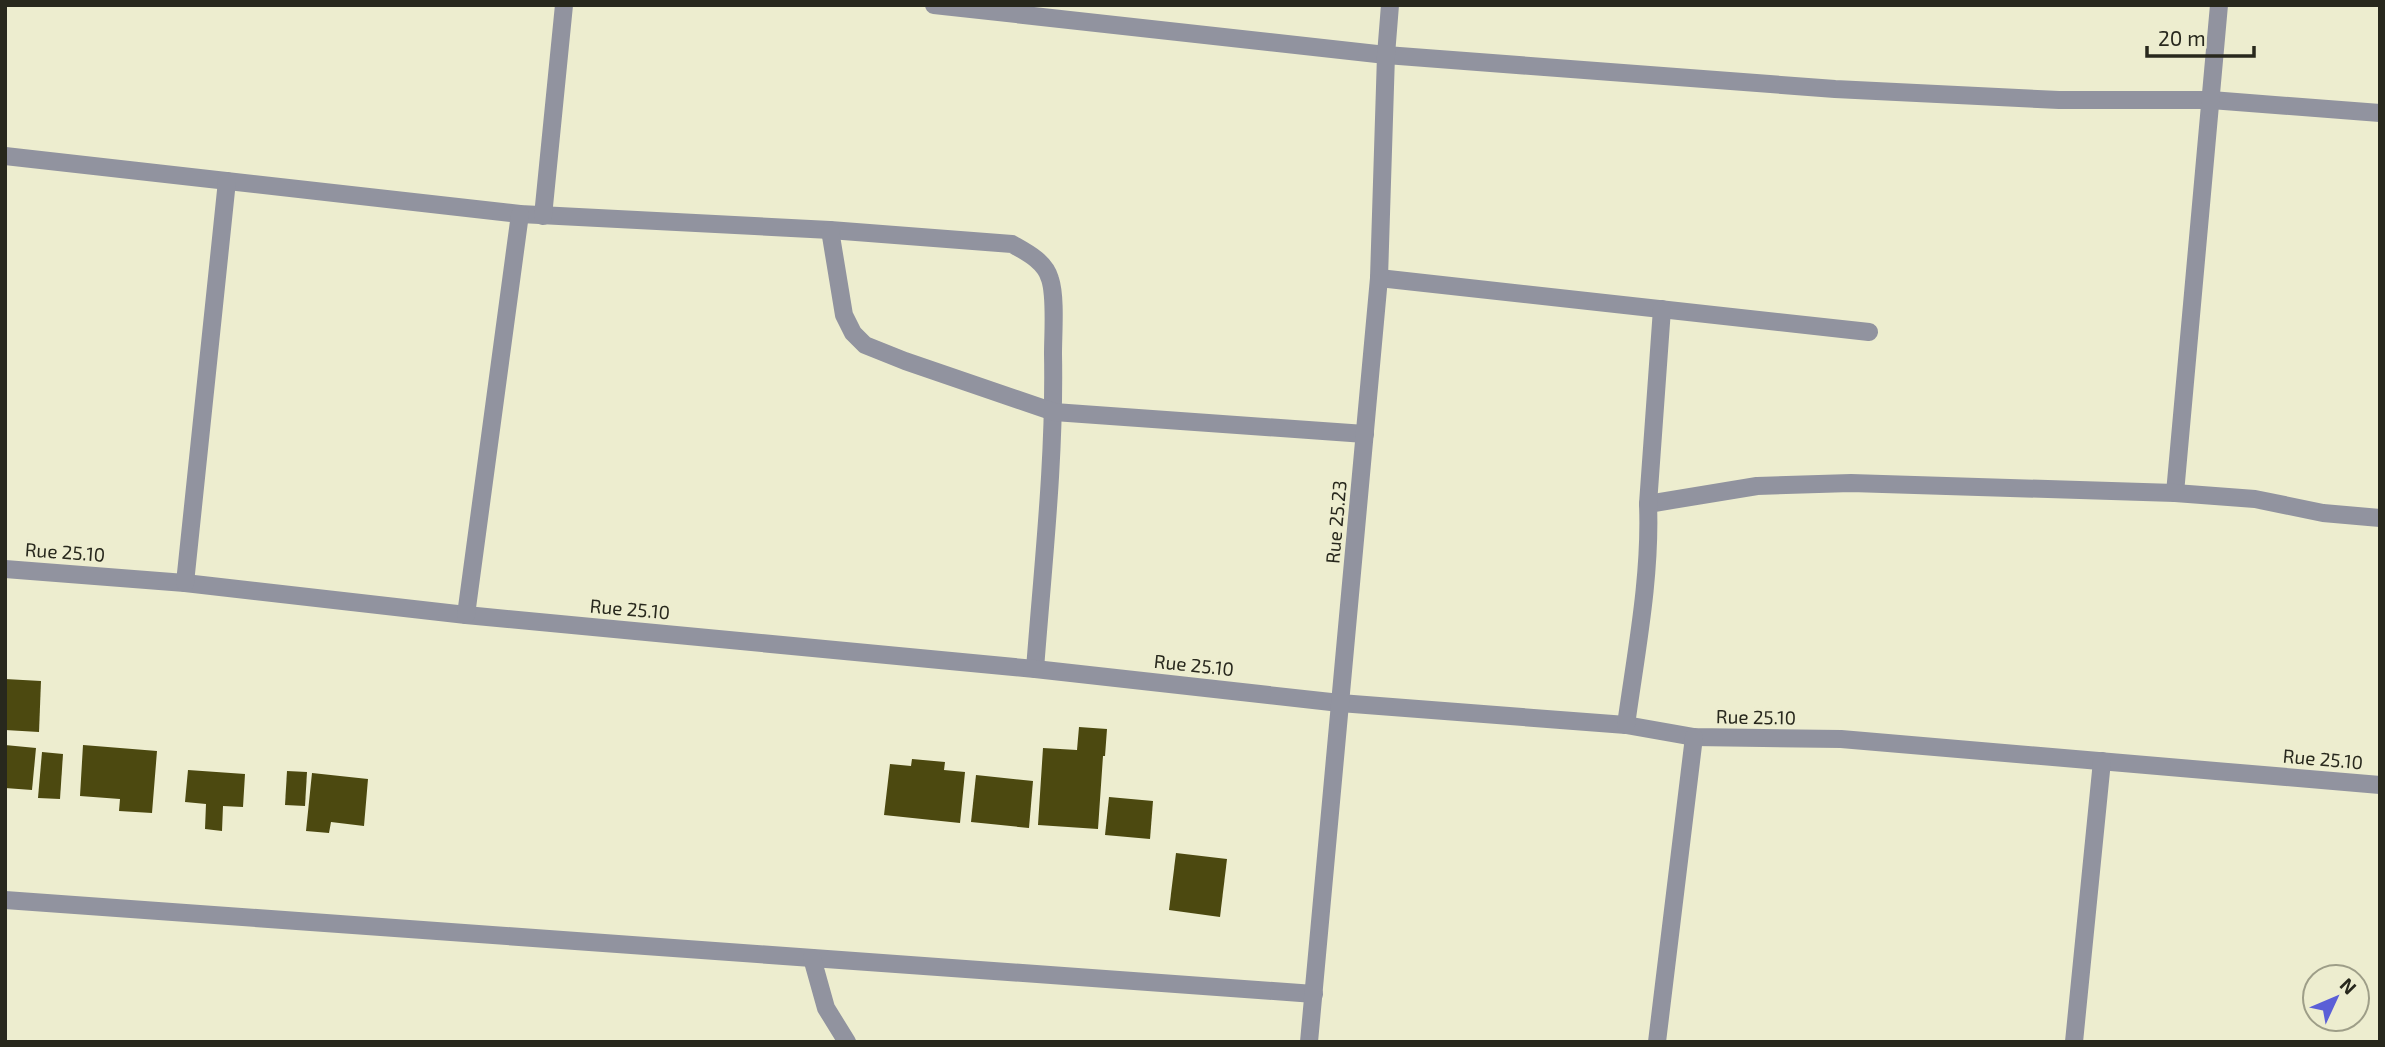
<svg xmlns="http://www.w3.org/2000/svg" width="2385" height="1047" font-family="'Exo 2',sans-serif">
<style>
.building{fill:#4c4910}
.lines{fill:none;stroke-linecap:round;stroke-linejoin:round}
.minor{stroke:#91939f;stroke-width:18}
.labels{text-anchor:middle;stroke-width:7;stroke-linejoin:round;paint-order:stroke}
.street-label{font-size:19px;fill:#28281d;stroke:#ededcf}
</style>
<rect width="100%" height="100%" fill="#ededcf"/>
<!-- building -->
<g class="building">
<polygon points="5,679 41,681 39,732 5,730"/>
<polygon points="1079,727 1107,729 1105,756 1103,756 1098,829 1038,825 1043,748 1077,750"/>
<polygon points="5,745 36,748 32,790 5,788"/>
<polygon points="83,745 157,751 152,813 119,811 120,799 80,796"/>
<polygon points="42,752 63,754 60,799 38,798"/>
<polygon points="912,759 945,762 944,770 965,772 960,823 884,815 890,764 911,766"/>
<polygon points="188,770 245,774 243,807 223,806 222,831 205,829 206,804 185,802"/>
<polygon points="287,771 307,772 305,806 285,805"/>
<polygon points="312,773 368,779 364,826 331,822 329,833 306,831"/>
<polygon points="976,775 1033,781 1029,828 971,822"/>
<polygon points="1109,797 1153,801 1150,839 1105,835"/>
<polygon points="1176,853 1227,859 1220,917 1169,910"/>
</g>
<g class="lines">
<!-- minor -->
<g class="minor">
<polyline points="934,5 1386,55 1835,89 2059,100 2211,100 2380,113"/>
<path d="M5 156 520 214 830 230 1012 244C1026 252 1045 261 1050 279 1056 297 1053 333 1053 354 1055 459 1043 564 1035 669"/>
<polyline points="543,216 564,5"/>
<polyline points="830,230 844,315 853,333 865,345 905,361 1054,412 1365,434"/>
<polyline points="1379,278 1869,332"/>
<polyline points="2175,493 2219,5"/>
<polyline points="1648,504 1757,486 1851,483 2175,493 2255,499 2323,513 2380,518"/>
<polyline points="5,569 185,583 466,615 1035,669 1340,703 1626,725 1694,737 1841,739 2380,785"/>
<polyline points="185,583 227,181"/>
<polyline points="466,615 520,214"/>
<path d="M1626 725C1636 652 1651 577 1648 504L1662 309"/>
<polyline points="5,900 1314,994"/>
<polyline points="812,958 826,1008 847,1042"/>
<polyline points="1309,1042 1379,278 1386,55 1390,5"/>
<polyline points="1657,1042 1694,737"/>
<polyline points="2074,1042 2102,761"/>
</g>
</g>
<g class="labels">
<!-- street labels -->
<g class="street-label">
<text transform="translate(1336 522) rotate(-85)" y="7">Rue 25.23</text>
<text transform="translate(65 552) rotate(4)" y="7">Rue 25.10</text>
<text transform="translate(630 609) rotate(5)" y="7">Rue 25.10</text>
<text transform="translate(1194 665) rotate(6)" y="7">Rue 25.10</text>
<text transform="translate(1756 717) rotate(1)" y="7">Rue 25.10</text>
<text transform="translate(2323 759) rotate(5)" y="7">Rue 25.10</text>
</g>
</g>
<!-- border -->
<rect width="2385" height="1047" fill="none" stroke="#28281d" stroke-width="14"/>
<!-- north arrow -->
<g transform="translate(2336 998) rotate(46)"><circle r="33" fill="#ededcf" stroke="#9e9e88" stroke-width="2"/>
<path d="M0-5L12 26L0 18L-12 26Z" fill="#5b5fd7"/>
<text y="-10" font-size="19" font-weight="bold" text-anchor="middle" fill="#28281d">N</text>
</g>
<!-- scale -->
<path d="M2147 46v10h107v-10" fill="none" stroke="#28281d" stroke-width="3.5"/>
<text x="2158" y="46" font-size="21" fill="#28281d" stroke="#ededcf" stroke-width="5" paint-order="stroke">20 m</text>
</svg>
